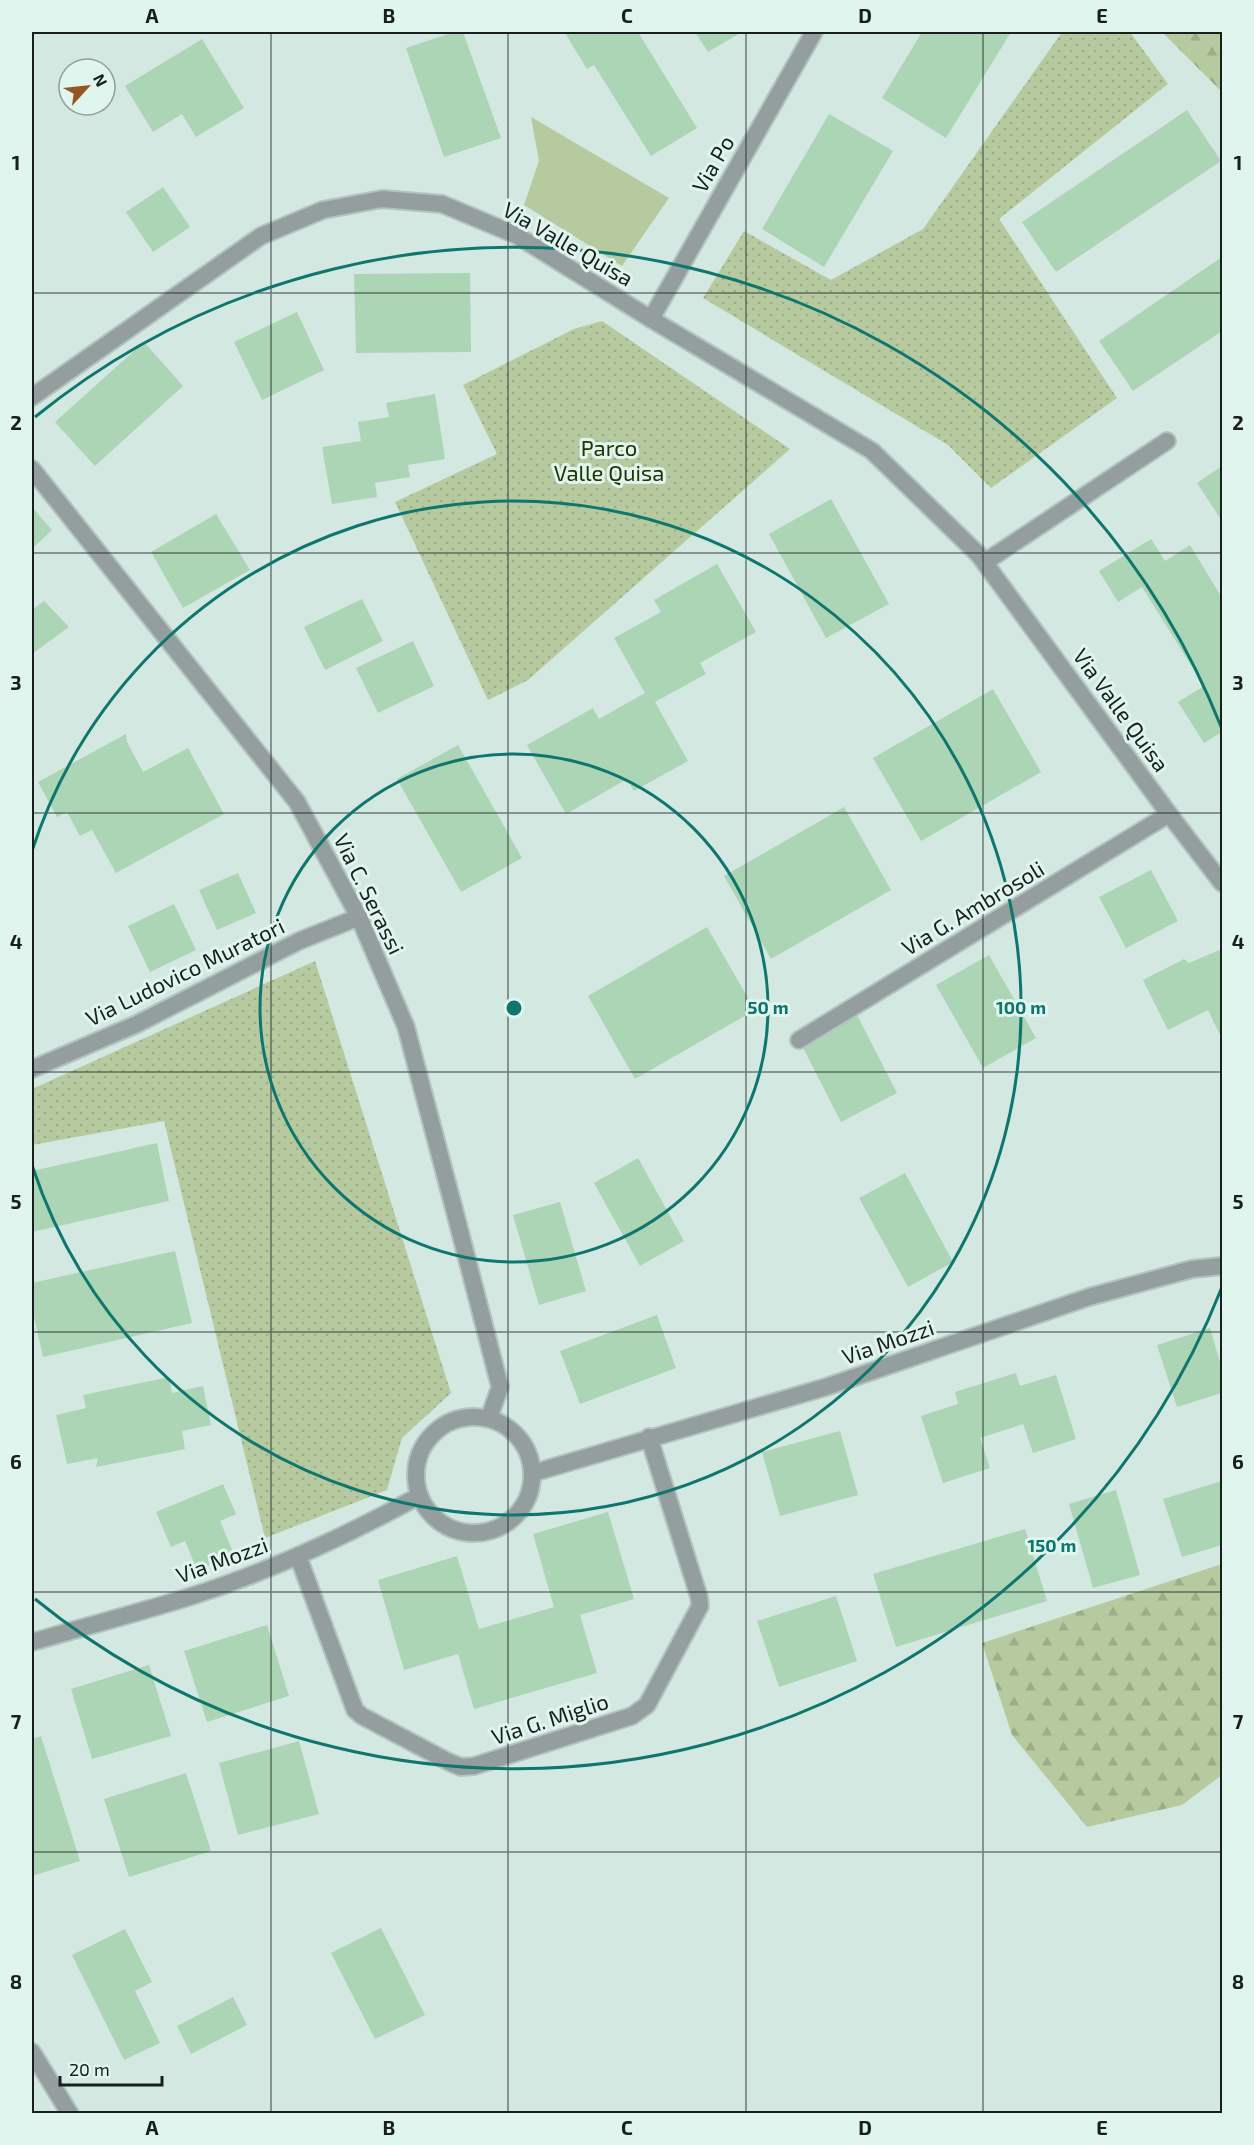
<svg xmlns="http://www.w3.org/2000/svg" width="1254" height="2145" font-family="'Exo 2',sans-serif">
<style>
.grass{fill:#b7ca9f}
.forest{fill:url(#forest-firs)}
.park{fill:url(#park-dots)}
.building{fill:#abd5b4}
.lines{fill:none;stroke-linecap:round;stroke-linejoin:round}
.minor-casing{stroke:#b2c4bf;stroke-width:20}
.minor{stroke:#959e9e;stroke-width:16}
.grid{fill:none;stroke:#181f1d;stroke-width:1.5;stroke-opacity:0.55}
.ring{fill:none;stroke:#0f766e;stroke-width:3}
.labels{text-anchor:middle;stroke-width:6;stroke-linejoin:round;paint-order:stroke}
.street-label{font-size:22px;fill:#181f1d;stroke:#e1f5ef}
.park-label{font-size:22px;fill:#233402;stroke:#e1f5ef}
.centre{fill:#0f766e;stroke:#e1f5ef;stroke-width:3}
.ring-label{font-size:18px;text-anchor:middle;font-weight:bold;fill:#0f766e;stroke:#e1f5ef;stroke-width:6;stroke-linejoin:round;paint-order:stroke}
.neatline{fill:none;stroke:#181f1d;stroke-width:2}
.grid-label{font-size:20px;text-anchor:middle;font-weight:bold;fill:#181f1d}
</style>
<defs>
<pattern id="forest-firs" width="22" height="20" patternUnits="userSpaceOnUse" patternTransform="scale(1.5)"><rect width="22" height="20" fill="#b7ca9f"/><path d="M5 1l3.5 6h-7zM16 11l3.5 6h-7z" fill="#9dad88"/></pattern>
<pattern id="park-dots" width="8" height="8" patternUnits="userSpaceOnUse" patternTransform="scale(1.5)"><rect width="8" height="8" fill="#b7ca9f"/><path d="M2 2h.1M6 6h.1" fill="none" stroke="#9dad88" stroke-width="1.8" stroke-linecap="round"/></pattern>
</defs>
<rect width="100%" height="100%" fill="#d4e8e2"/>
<!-- grass -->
<polygon class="grass" points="531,117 669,198 622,266 524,205 539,161"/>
<!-- forest -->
<g class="forest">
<polygon points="1162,32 1222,32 1222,92"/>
<polygon points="1222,1564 1222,1775 1182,1805 1087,1827 1012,1735 982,1643"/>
</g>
<!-- park -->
<g class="park">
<polygon points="1062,32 1130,32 1168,84 999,219 1117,398 991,488 948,445 703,298 744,231 831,280 923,229"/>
<polygon points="602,321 790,449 528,680 488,700 395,502 497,454 463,385 574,329"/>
<polygon points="315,961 451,1393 402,1438 387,1490 265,1538 164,1121 32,1145 32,1089"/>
</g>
<!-- building -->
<g class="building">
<polygon points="454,32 463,32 501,138 444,157 406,48"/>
<polygon points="568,32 638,32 697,128 651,156 594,65 587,69 565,33"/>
<polygon points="695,32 742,32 708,52"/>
<polygon points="922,32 1011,32 946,138 882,98"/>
<polygon points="202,39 244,108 196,137 182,114 153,132 125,86"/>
<polygon points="1187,110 1221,161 1056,272 1022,222"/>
<polygon points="829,114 893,151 824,267 762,229"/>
<polygon points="163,187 190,227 153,252 126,212"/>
<polygon points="1222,257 1222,331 1133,391 1099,341"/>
<polygon points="470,273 471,352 356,353 354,274"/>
<polygon points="297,312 324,370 262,400 234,342"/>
<polygon points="144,342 183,386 95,466 55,422"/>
<polygon points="435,394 445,459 408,465 410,477 375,483 377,497 332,504 322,447 361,441 358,422 389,417 386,403"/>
<polygon points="1222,466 1222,521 1197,483"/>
<polygon points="831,499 889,604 826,638 769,534"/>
<polygon points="32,507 52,530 32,549"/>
<polygon points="216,514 250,570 183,608 151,552"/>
<polygon points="1151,539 1165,561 1190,545 1222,598 1222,732 1204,743 1178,702 1204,686 1142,587 1118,602 1099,571"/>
<polygon points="717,564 756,632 700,663 706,674 655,702 688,761 634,791 627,779 566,814 527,745 593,708 599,719 645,693 614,638 661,612 654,600"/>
<polygon points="362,599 383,641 325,670 304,627"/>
<polygon points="44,601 69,627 32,654 32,610"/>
<polygon points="413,641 434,686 378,713 356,668"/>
<polygon points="993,689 1041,772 921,841 873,758"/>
<polygon points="126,734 127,742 143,772 188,748 224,814 116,873 92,830 80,836 67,812 57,817 38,782"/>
<polygon points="458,745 522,858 461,892 397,779"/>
<polygon points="844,807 891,890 771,959 724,876"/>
<polygon points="1151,870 1178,921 1126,948 1099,897"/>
<polygon points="238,873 256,913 217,930 199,890"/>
<polygon points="174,904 196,950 150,972 128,926"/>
<polygon points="707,927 755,1010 635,1079 588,996"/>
<polygon points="1222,949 1222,1039 1208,1010 1168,1030 1143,980 1184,959 1189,963"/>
<polygon points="989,955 1036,1038 983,1068 936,985"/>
<polygon points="855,1011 897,1093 841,1122 799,1040"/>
<polygon points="157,1143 169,1201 32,1232 32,1171"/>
<polygon points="638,1158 684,1241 640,1266 594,1183"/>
<polygon points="905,1173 953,1262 908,1287 859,1198"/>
<polygon points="560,1202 586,1291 539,1305 513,1215"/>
<polygon points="175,1251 192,1323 43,1357 32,1308 32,1283"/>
<polygon points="657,1315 676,1368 580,1404 560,1351"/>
<polygon points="1210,1328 1222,1369 1222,1393 1177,1407 1157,1345"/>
<polygon points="1016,1373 1020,1386 1056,1375 1076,1439 1033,1453 1023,1424 980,1438 990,1468 943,1483 921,1416 958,1404 955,1392"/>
<polygon points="169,1377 172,1393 203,1386 211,1425 182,1431 185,1449 96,1467 98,1458 67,1464 56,1415 86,1408 83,1395"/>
<polygon points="840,1431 858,1495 780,1516 762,1452"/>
<polygon points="1222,1481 1222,1545 1182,1557 1163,1499"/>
<polygon points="223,1484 236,1514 220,1521 234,1554 197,1570 185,1541 171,1547 156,1512"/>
<polygon points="1116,1490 1140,1575 1093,1588 1069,1504"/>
<polygon points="608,1512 634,1599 580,1615 597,1673 474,1709 458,1654 404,1670 378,1580 457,1556 479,1629 554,1607 533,1534"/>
<polygon points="1025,1529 1047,1601 896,1647 873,1574"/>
<polygon points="836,1596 857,1661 779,1687 757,1621"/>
<polygon points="267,1625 289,1696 207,1722 184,1651"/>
<polygon points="149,1665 171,1736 92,1759 71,1689"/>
<polygon points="41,1736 80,1861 32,1876 32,1739"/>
<polygon points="299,1741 319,1814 238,1835 219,1763"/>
<polygon points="186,1773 211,1851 129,1877 104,1799"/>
<polygon points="381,1928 425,2015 375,2039 331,1953"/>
<polygon points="125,1929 152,1982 135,1991 160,2043 124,2060 72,1955"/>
<polygon points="233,1997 247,2025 191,2054 177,2026"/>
</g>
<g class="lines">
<!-- minor casing -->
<g class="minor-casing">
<g id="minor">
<polyline points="651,319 814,32"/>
<polyline points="32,397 261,236 323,210 382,199 442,204 516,235 651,319 872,451 979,555 1169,814 1222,883"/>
<polyline points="32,469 297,802 359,917 406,1027 457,1220 500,1387 489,1418"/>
<polyline points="985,562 1167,441"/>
<polyline points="799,1040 1169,814"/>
<polyline points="32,1069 137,1024 299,941 359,917"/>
<circle cx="474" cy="1475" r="58"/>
<polyline points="533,1473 826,1387 1089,1297 1192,1269 1222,1266"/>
<polyline points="298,1556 355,1710 362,1716 449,1762 461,1767 474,1766 632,1716 647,1705 700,1606 699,1597 649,1437"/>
<path d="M32 1642C84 1627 137 1613 189 1597 268 1572 346 1536 419 1496"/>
<polyline points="32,2052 70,2114"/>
</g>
</g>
<!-- minor -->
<use href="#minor" class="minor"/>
</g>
<!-- grid -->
<path class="grid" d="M271 32V2114M508 32V2114M746 32V2114M983 32V2114M32 293H1222M32 553H1222M32 813H1222M32 1072H1222M32 1332H1222M32 1592H1222M32 1852H1222"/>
<!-- distance rings -->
<g class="ring">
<circle cx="514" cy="1008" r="254"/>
<path d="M32 851A507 507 0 1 1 32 1165"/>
<path d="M1222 1287A761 761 0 0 1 35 1599M35 417A761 761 0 0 1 1222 729"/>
</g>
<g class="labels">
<!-- street labels -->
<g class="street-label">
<text transform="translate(713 164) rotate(-60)" y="8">Via Po</text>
<text transform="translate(568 244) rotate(30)" y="8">Via Valle Quisa</text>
<text transform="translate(1121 710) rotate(54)" y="8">Via Valle Quisa</text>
<text transform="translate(369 894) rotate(64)" y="8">Via C. Serassi</text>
<text transform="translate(973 908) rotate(-31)" y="8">Via G. Ambrosoli</text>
<text transform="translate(185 972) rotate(-26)" y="8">Via Ludovico Muratori</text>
<text transform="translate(888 1342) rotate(-19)" y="8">Via Mozzi</text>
<text transform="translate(222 1560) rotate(-20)" y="8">Via Mozzi</text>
<text transform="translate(550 1719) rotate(-18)" y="8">Via G. Miglio</text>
</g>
<!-- park labels -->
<g class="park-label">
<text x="609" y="456">Parco<tspan x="609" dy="25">Valle Quisa</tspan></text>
</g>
</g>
<circle cx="514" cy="1008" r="9" class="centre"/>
<g class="ring-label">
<text x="768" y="1014">50 m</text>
<text x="1021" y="1014">100 m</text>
<text x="1052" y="1552">150 m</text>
</g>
<!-- border -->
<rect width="1254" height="2145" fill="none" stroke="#e1f5ef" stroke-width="66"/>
<!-- north arrow -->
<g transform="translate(87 87) rotate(63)"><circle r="28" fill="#e1f5ef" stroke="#919f9b" stroke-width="1.5"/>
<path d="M0-4.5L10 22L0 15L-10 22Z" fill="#975522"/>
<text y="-9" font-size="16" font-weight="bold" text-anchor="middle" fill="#181f1d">N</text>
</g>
<!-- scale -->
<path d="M60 2076v9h102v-9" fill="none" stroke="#181f1d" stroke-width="3"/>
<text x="69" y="2076" font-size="18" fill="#181f1d" stroke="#e1f5ef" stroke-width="4.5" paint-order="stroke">20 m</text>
<rect x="33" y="33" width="1188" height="2079" class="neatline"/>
<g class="grid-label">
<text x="152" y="23">A</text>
<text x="389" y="23">B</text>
<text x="627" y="23">C</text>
<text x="865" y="23">D</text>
<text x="1102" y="23">E</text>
<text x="16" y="170">1</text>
<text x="1238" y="170">1</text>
<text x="16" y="430">2</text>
<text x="1238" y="430">2</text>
<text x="16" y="690">3</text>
<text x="1238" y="690">3</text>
<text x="16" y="949">4</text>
<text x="1238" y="949">4</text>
<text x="16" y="1209">5</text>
<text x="1238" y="1209">5</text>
<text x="16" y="1469">6</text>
<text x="1238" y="1469">6</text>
<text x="16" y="1729">7</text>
<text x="1238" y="1729">7</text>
<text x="16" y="1989">8</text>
<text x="1238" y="1989">8</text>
<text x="152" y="2135">A</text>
<text x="389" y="2135">B</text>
<text x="627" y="2135">C</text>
<text x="865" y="2135">D</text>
<text x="1102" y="2135">E</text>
</g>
</svg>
